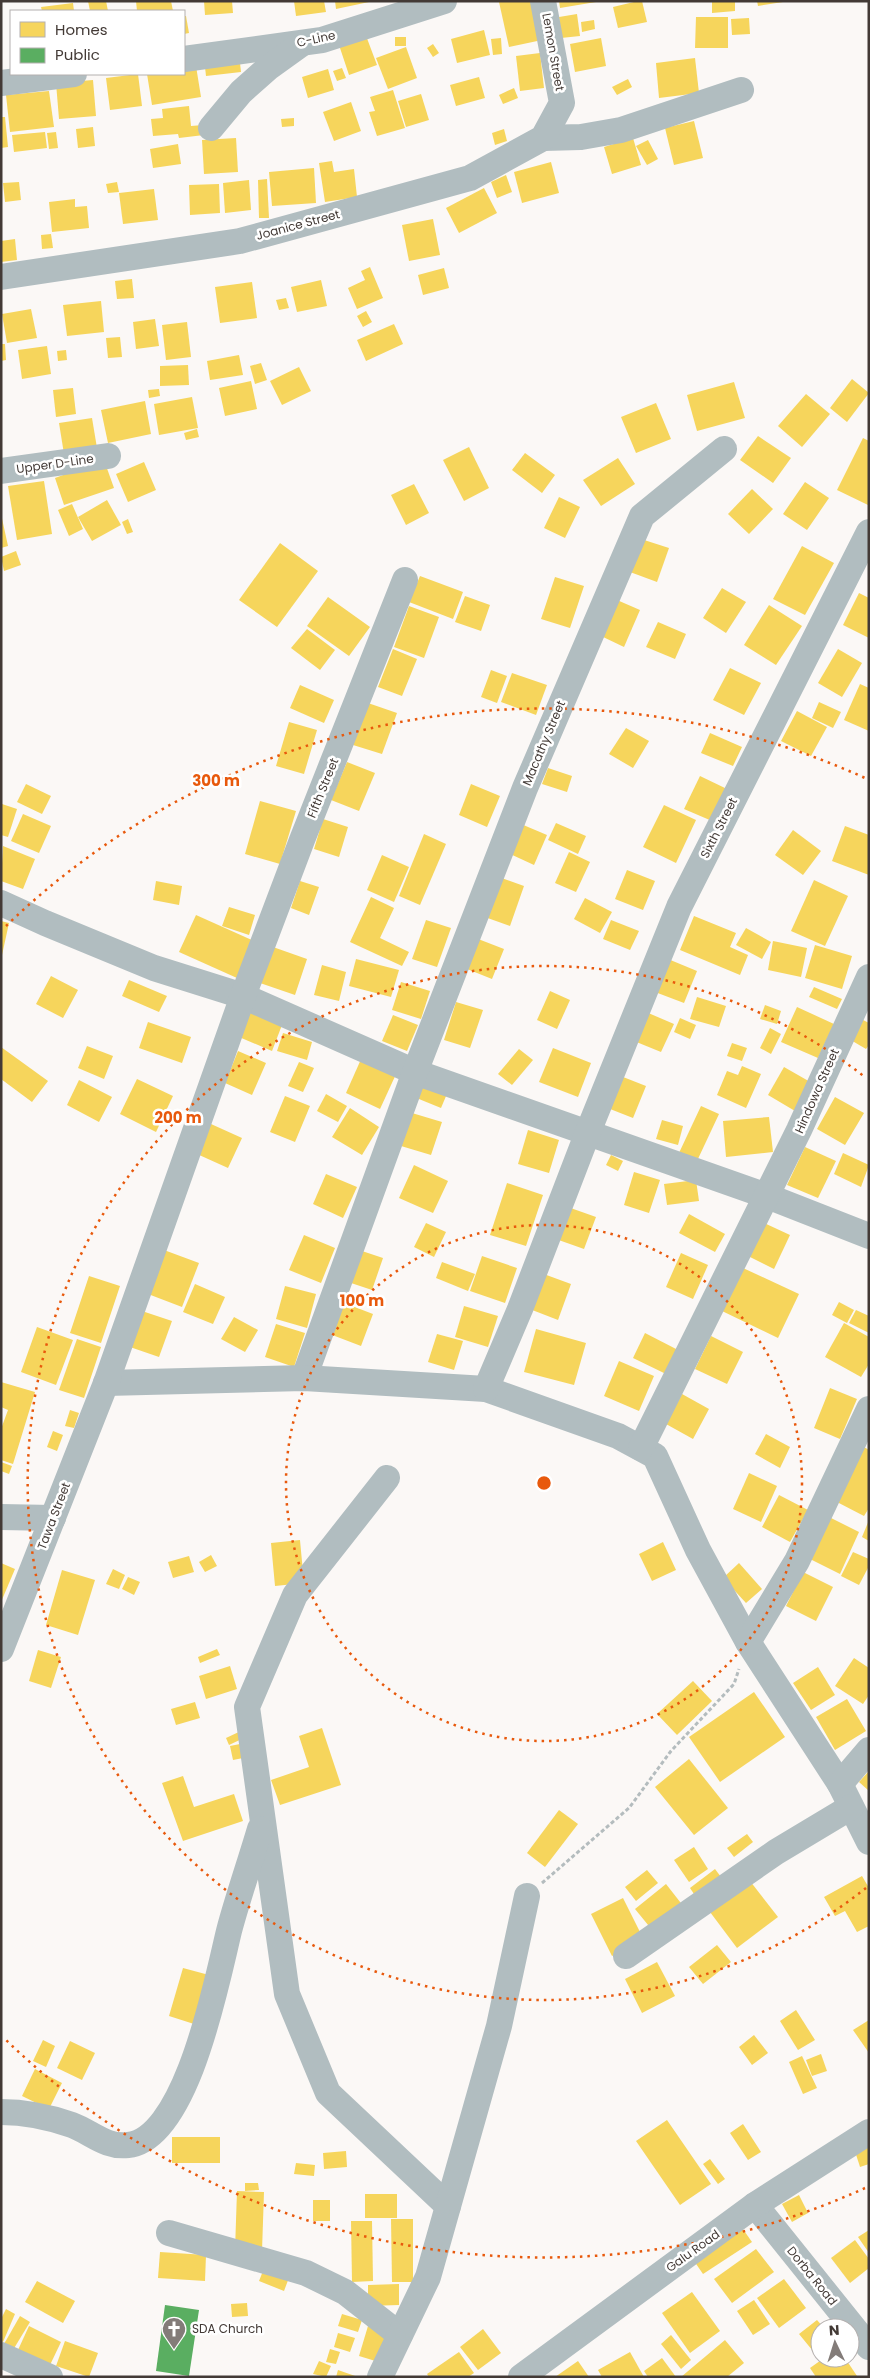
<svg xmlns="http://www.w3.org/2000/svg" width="870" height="2378" font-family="Poppins,sans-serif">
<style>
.homes{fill:#f6d55c}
.public{fill:#5aae61}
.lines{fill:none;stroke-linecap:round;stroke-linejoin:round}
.path{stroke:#b4bcbe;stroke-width:3;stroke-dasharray:4 2.5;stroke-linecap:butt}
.minor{stroke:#b1bdc0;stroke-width:26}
.ring{fill:none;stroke:#e8590c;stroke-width:2.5;stroke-dasharray:2.5 5}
.labels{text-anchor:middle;stroke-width:5;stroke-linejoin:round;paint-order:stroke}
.street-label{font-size:12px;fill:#433a36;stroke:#fff}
.poi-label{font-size:12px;fill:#433a36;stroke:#fff;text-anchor:start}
.centre{fill:#e8590c;stroke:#fff;stroke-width:2.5}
.ring-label{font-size:15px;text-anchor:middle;font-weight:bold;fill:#e8590c;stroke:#fff;stroke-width:5;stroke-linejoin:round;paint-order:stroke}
</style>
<rect width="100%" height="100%" fill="#fbf8f6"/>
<!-- homes -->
<g class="homes">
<polygon points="88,1 106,1 108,11 90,11"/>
<polygon points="136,1 171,1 173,11 137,11"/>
<polygon points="204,1 232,1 233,13 205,15"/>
<polygon points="294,1 324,1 326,12 296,16"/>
<polygon points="335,1 369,1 369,2 336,9"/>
<polygon points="506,1 534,1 542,40 509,47 499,2"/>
<polygon points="559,1 596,1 596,2 560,8"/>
<polygon points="638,1 642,1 647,22 618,28 613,7"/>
<polygon points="712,1 735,1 735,11 712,13"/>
<polygon points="757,1 783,1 783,2 758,6"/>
<polygon points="73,3 74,11 42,11 41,7"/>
<polygon points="577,14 580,36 561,38 559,17"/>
<polygon points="184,16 186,16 189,33 184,34"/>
<polygon points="696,17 728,17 728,48 695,48"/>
<polygon points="749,18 750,34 732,35 731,19"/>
<polygon points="594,20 595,29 582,32 581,22"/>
<polygon points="484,30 490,55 457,63 451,39"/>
<polygon points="365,33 377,65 349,75 338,42"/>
<rect x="395" y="37" width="11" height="9"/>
<polygon points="501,38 502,54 493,55 491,39"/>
<polygon points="601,38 606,66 575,72 570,44"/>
<polygon points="433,44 439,53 433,57 427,48"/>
<polygon points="406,47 417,78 388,89 376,58"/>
<polygon points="540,53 544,88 520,91 516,56"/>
<polygon points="239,54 241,72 206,76 204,58"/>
<polygon points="695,58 699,93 659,98 656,63"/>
<polygon points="196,66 201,97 152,105 147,74 184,74 184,68"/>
<polygon points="342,68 346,78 337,81 333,71"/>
<polygon points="328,69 334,90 308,98 302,77"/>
<polygon points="138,74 142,106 110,110 106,78"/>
<polygon points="479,77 485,98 456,106 450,85"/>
<polygon points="628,79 632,87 617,95 612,87"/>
<polygon points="93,80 96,116 59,119 56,83"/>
<polygon points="514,88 518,98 503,104 499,95"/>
<polygon points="393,90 405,128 377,136 369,112 375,111 370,97"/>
<polygon points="49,91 54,127 10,132 6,95"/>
<polygon points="421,94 429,120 406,127 398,101"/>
<polygon points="351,102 361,131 334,141 323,112"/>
<polygon points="189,106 191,126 203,125 204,135 179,138 178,134 153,136 151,119 163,118 162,109"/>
<polygon points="1,117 5,117 8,147 1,148"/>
<polygon points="294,118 294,126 282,127 281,119"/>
<polygon points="694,121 703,158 674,165 665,128"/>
<polygon points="93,127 95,146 78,148 76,129"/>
<polygon points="504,129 507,141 495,145 492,133"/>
<polygon points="45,132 47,148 14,152 12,135"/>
<polygon points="56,132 58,148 49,149 47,133"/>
<polygon points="236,138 238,172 204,174 202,140"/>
<polygon points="633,138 641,165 612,174 604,147"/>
<polygon points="648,140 658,159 647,165 636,146"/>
<polygon points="178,144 181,164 153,168 150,149"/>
<polygon points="332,161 334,172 354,169 357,197 325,202 319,163"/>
<polygon points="551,162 559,193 522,203 514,172"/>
<polygon points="314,168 316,203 272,206 269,172"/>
<polygon points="506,175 512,192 497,198 491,182"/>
<polygon points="267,179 269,218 259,218 258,180"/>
<polygon points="249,180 251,210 225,213 223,183"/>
<polygon points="19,182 21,200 5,202 3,183"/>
<polygon points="117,182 119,192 108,193 106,184"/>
<polygon points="219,184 220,213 190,215 189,185"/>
<polygon points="484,188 497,213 459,233 446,208"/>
<polygon points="154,189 158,220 123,224 119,193"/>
<polygon points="75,199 75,207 87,206 89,228 52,232 49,202"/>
<polygon points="433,219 440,255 409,261 402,225"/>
<polygon points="51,234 53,248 42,249 41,235"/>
<polygon points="15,239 17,260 1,262 1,241"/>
<polygon points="370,267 383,298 357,309 348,288 365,280 361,271"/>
<polygon points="444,268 449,288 423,295 418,275"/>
<polygon points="132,279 134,298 117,299 115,281"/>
<polygon points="321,280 327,306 297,312 291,287"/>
<polygon points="252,282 257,318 220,323 215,287"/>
<polygon points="286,298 289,308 279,310 276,300"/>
<polygon points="101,301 104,332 67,336 63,305"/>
<polygon points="31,309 37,338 7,343 2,314"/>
<polygon points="366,311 372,322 363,327 357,316"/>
<polygon points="155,319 159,346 136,349 133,322"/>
<polygon points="187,322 191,357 166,360 162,325"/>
<polygon points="394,324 403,344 366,361 357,340"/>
<polygon points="120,337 122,357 108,358 106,338"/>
<polygon points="1,344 5,344 6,360 1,361"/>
<polygon points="47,346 51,374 22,379 18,350"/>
<polygon points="66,350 67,360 58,361 57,351"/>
<polygon points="239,355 243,375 210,380 207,361"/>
<polygon points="261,363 267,380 255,384 250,366"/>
<polygon points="188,365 189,385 160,386 160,366"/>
<polygon points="299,367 311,391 282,405 270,381"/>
<polygon points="852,379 869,393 847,422 830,408"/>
<polygon points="251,381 257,409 225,416 219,388"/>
<polygon points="734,382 745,418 697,431 687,395"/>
<polygon points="73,388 76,414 56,417 53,390"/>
<polygon points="159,389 160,396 149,398 148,390"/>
<polygon points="806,394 830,414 802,447 778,426"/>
<polygon points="192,397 198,428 159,435 154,404"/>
<polygon points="145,401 151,434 108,443 101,410"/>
<polygon points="656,403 671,439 636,453 621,417"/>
<polygon points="92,418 97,448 64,454 59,423"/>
<polygon points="197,429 199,437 186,440 184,433"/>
<polygon points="758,436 791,458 773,483 740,460"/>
<polygon points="863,438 869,441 868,505 837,490"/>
<polygon points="469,447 489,488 464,501 443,460"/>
<polygon points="525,453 555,475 542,493 512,470"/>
<polygon points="618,458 635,484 601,506 583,480"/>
<polygon points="104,460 114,488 64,505 55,478"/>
<polygon points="144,462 156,490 128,502 116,474"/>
<polygon points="44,481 52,534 17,540 8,486"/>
<polygon points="805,482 829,498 807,530 783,514"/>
<polygon points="414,484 429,513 406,525 391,495"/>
<polygon points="752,489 773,509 749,534 728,514"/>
<polygon points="559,497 580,507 565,538 544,528"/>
<polygon points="107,500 121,525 92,541 78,517"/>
<polygon points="72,504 83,529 69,536 58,510"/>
<polygon points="1,514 8,546 1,548"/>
<polygon points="128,519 133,532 127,534 122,522"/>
<polygon points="641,539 669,548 657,582 630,572"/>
<polygon points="280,543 318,571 277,627 239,600"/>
<polygon points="802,546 834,563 805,615 773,599"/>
<polygon points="16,551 21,565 4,571 1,557"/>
<polygon points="420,576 463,592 453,619 409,602"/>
<polygon points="555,577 584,586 570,628 541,619"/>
<polygon points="722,588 746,602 726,633 703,618"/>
<polygon points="859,593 869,598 869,638 843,625"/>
<polygon points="465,596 490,605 481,631 455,622"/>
<polygon points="328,597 370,627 349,656 307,626"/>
<polygon points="617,600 640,610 624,647 601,636"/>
<polygon points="769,605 802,626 776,665 744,645"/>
<polygon points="409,606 439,617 424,658 394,647"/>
<polygon points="658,622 686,634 675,659 646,647"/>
<polygon points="307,629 335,650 320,670 291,648"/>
<polygon points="393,649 417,659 402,696 378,687"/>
<polygon points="838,649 862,663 842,697 818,683"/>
<polygon points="730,668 761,683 744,715 713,700"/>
<polygon points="491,670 507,676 497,703 481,697"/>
<polygon points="512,673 547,685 536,715 501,702"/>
<polygon points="860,684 869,688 869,731 844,720"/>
<polygon points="300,685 334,700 324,723 290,708"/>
<polygon points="819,702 841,712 833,728 812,718"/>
<polygon points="368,703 397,713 382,754 353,745"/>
<polygon points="797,711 827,727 811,756 781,741"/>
<polygon points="289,722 317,730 304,774 276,766"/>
<polygon points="626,728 649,741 633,768 609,754"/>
<polygon points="710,733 742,747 733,766 701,753"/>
<polygon points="347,762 375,773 359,811 331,800"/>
<polygon points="548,768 572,776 567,792 542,784"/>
<polygon points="700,776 727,789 712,821 684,809"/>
<polygon points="26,784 51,796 42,814 17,802"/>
<polygon points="471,784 500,796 487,827 459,815"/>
<polygon points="260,801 296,811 280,864 245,854"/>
<polygon points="2,804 17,809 8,837 1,835"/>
<polygon points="664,805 696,820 676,863 643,847"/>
<polygon points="23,814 51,826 39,853 11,841"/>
<polygon points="323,819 348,827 339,857 314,849"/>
<polygon points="556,823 586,836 578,854 548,840"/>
<polygon points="521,824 547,835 534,865 508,853"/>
<polygon points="845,826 869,835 869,875 832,861"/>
<polygon points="793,830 821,851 803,875 775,855"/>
<polygon points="424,834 446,844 420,905 399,896"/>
<polygon points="3,846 35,859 23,889 1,881"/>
<polygon points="569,852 590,862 576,892 555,883"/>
<polygon points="382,855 409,867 394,902 367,890"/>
<polygon points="627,870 655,881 643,910 615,899"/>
<polygon points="496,876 524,886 510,926 482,916"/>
<polygon points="814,880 848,896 825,946 791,931"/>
<polygon points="156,881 182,886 179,905 153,900"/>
<polygon points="300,881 319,887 309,915 291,908"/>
<polygon points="371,897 394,908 380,938 409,952 402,966 350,942"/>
<polygon points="585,898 612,912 600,933 574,919"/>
<polygon points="229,907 255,915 249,935 222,926"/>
<polygon points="196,915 254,941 237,978 179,952"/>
<polygon points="694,916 736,933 730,947 748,955 740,975 680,950"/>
<polygon points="426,920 451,928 437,967 412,959"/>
<polygon points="611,920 639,931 630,950 603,939"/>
<polygon points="1,921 9,923 2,955 1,955"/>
<polygon points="746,928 771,942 762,959 736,945"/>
<polygon points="473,937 504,949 492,979 462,967"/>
<polygon points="773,941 807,948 801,977 768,970"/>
<polygon points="815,945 852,956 842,989 805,978"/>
<polygon points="273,947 307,959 295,995 260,983"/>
<polygon points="356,959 399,970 391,997 349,986"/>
<polygon points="668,959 697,971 684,1003 655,992"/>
<polygon points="322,965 346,972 339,1001 314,995"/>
<polygon points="51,976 78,990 63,1018 36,1004"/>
<polygon points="129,980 167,996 159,1012 122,996"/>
<polygon points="401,982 430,991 421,1019 392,1010"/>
<polygon points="814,987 842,999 837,1009 809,997"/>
<polygon points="550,991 570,1000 557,1029 537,1020"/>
<polygon points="697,997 726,1006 719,1027 690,1019"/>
<polygon points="456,1002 483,1010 470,1048 444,1040"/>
<polygon points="765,1005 781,1011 777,1024 760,1019"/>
<polygon points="797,1007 834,1024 818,1058 781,1042"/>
<polygon points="249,1012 282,1025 272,1051 239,1037"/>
<polygon points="646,1012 674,1024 661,1052 634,1041"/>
<polygon points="393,1015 418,1025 407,1051 382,1041"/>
<polygon points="680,1018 696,1025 690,1039 674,1032"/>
<polygon points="861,1019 869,1023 869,1045 866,1049 849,1039"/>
<polygon points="148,1022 191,1037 182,1063 139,1048"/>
<polygon points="770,1028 781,1034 771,1054 760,1048"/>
<polygon points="283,1033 312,1042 307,1060 277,1051"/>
<polygon points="732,1043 747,1048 742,1061 727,1056"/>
<polygon points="87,1046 113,1056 104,1079 78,1068"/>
<polygon points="1,1047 48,1081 32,1102 1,1079"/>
<polygon points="553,1048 591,1063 578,1097 539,1082"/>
<polygon points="519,1049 533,1060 512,1085 498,1074"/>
<polygon points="238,1051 266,1063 252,1095 225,1083"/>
<polygon points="362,1057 397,1072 380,1109 346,1093"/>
<polygon points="299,1062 314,1068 303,1092 288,1086"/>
<polygon points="742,1066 761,1074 746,1108 717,1095 727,1071 738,1075"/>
<polygon points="784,1067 812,1083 795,1111 768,1095"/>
<polygon points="618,1075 646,1086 633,1118 605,1107"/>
<polygon points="422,1078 449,1089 441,1108 414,1097"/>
<polygon points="137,1079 173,1096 156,1132 120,1114"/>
<polygon points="79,1080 112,1097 99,1122 67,1105"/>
<polygon points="326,1094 347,1106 338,1122 317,1111"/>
<polygon points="285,1096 310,1106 295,1142 270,1132"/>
<polygon points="835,1097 864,1113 845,1145 817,1129"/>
<polygon points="701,1106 719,1114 697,1161 679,1153"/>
<polygon points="350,1108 379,1127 362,1155 332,1137"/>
<polygon points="412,1113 442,1122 431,1155 401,1146"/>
<polygon points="769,1117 773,1152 726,1157 723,1121"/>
<polygon points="662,1120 683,1126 678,1145 656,1139"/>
<polygon points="211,1124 242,1138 228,1168 197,1154"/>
<polygon points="528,1130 559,1140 549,1173 518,1164"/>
<polygon points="805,1147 836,1161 818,1198 787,1185"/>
<polygon points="843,1153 869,1165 861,1187 834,1174"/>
<polygon points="611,1155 623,1161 618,1171 606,1165"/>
<polygon points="414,1165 448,1181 433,1213 399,1198"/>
<polygon points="634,1172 660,1180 649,1213 624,1205"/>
<polygon points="326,1174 357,1187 343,1218 313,1204"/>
<polygon points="696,1180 699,1201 667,1205 664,1184"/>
<polygon points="507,1183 543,1195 526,1246 490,1235"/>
<polygon points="565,1206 596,1217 584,1249 553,1238"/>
<polygon points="689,1214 725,1234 715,1252 679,1233"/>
<polygon points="762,1222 790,1235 774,1269 746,1255"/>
<polygon points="426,1223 446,1232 434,1257 414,1247"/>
<polygon points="304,1235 335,1248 321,1283 289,1270"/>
<polygon points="356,1249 383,1258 372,1290 345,1281"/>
<polygon points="164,1250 199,1263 182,1307 148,1294"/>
<polygon points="681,1253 708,1265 693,1299 666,1287"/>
<polygon points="482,1256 517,1268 505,1303 470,1291"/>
<polygon points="442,1262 475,1274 468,1291 436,1278"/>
<polygon points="743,1268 799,1294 778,1338 722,1311"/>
<polygon points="541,1273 571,1284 558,1320 527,1308"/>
<polygon points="89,1276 120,1286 101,1343 70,1333"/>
<polygon points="195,1284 225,1297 213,1324 183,1312"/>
<polygon points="285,1286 316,1294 307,1328 276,1319"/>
<polygon points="339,1301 373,1314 361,1346 327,1333"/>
<polygon points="839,1302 854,1310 847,1323 832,1315"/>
<polygon points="464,1306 498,1316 488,1347 455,1337"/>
<polygon points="139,1310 172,1321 159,1357 127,1346"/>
<polygon points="856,1310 869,1316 869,1333 849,1323"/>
<polygon points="234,1317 258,1330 245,1352 221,1339"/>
<polygon points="844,1323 869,1337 869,1364 861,1377 825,1357"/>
<polygon points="276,1324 305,1333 294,1367 265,1357"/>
<polygon points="37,1327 73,1340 56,1385 21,1372"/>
<polygon points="536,1329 586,1343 574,1385 524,1372"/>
<polygon points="645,1333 678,1350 666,1374 633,1358"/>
<polygon points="437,1334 463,1341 454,1370 428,1362"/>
<polygon points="711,1336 743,1352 727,1384 695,1369"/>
<polygon points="77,1339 101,1347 84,1398 59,1390"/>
<polygon points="619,1361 654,1376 639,1411 604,1396"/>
<polygon points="1,1382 35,1392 13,1464 1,1460 1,1429 8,1410 1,1407"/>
<polygon points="830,1388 857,1399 840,1439 814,1428"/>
<polygon points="682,1394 709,1409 693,1439 666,1424"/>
<polygon points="70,1410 79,1413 74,1428 65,1426"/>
<polygon points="53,1431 63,1435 57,1451 47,1447"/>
<polygon points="766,1434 790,1447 780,1468 755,1454"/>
<polygon points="864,1447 869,1450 869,1508 864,1516 835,1501"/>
<polygon points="1,1462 12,1466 9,1474 1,1471"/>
<polygon points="749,1473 777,1486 761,1522 733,1509"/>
<polygon points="779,1495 808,1510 790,1542 762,1527"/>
<polygon points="829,1517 859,1532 840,1574 808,1558"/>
<polygon points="869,1520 869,1541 862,1537"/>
<polygon points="300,1540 304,1583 275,1586 271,1543"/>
<polygon points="663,1542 676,1570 652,1581 639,1554"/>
<polygon points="853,1552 869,1559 869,1566 859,1585 841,1576"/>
<polygon points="211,1555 217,1566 205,1572 199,1562"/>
<polygon points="189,1556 194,1572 173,1578 168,1562"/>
<polygon points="1,1563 15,1569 1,1602"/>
<polygon points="739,1563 762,1589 746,1603 723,1578"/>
<polygon points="113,1569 125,1575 119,1589 106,1584"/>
<polygon points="62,1570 95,1580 78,1635 46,1625"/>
<polygon points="803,1572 833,1587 816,1621 786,1606"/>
<polygon points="128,1577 140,1582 134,1595 122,1589"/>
<polygon points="217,1649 220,1655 200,1663 198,1657"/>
<polygon points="38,1650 61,1657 51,1688 29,1681"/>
<polygon points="854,1658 869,1668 869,1695 863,1704 835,1686"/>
<polygon points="230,1666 237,1689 206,1699 199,1676"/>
<polygon points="818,1667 835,1695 811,1710 793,1683"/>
<polygon points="693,1681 712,1701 677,1735 657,1714"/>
<polygon points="754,1692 785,1737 720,1782 689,1737"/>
<polygon points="847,1699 866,1731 835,1750 816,1717"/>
<polygon points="195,1702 200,1718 176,1725 171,1709"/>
<polygon points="322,1728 341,1785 280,1805 271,1780 309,1767 299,1736"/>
<polygon points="243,1730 246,1737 229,1745 226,1738"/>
<polygon points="250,1742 253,1756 233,1760 230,1746"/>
<polygon points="689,1759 728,1808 694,1835 655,1787"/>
<polygon points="869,1771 869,1791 859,1782"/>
<polygon points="183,1776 194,1807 234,1794 243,1821 183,1841 162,1783"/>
<polygon points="559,1810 578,1824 545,1867 527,1853"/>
<polygon points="747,1834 753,1842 734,1857 727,1848"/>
<polygon points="694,1847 708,1869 689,1882 674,1860"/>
<polygon points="715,1869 724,1881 698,1900 690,1888"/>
<polygon points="647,1870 658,1883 636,1901 625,1887"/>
<polygon points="862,1876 869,1888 869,1926 857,1932 845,1911 835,1916 824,1897"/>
<polygon points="750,1881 778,1917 737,1948 710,1912"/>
<polygon points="666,1884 684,1907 653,1931 635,1909"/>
<polygon points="623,1898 644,1940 612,1956 591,1914"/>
<polygon points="717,1945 731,1962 703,1984 689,1967"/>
<polygon points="657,1962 675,1996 642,2013 625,1979"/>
<polygon points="183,1968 209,1975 194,2024 169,2016"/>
<polygon points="796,2010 815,2040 798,2050 780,2021"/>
<polygon points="869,2020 869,2053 853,2030"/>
<polygon points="754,2035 768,2053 752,2065 739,2047"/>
<polygon points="43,2040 55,2046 46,2067 33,2061"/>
<polygon points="70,2041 95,2053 82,2080 57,2068"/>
<polygon points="821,2054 827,2071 812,2076 806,2060"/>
<polygon points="802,2056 817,2088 803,2094 789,2062"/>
<polygon points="35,2069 62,2083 49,2109 22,2096"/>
<polygon points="667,2120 711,2184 680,2205 636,2141"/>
<polygon points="743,2124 761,2152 748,2160 730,2133"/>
<rect x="172" y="2137" width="48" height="26"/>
<polygon points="869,2143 869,2164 860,2167 853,2145"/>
<polygon points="346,2151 347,2167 324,2169 323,2153"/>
<polygon points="710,2159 725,2179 718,2184 703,2164"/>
<polygon points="296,2163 315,2165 314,2176 294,2174"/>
<polygon points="245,2183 258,2183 259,2190 245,2191"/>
<polygon points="237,2191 264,2192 262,2251 235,2250"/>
<rect x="365" y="2194" width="32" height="24"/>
<polygon points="799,2195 808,2213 792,2222 782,2204"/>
<rect x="313" y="2200" width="17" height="21"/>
<polygon points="391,2219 413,2219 413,2282 392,2282"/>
<polygon points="351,2221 372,2221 373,2281 352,2282"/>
<polygon points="740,2225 752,2242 703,2274 692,2258"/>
<polygon points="869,2230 869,2253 858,2237"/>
<polygon points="855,2240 869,2259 869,2268 850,2283 831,2258"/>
<polygon points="756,2249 774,2272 732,2303 714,2279"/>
<polygon points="160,2252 206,2255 205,2281 158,2278"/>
<polygon points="265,2266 290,2275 284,2291 259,2281"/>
<polygon points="784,2279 806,2308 779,2328 757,2298"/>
<polygon points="37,2281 75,2301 63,2323 25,2302"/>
<polygon points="399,2284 399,2305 368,2306 368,2285"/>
<polygon points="692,2292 720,2331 690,2353 662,2313"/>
<polygon points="754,2300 770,2324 753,2335 737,2311"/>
<polygon points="247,2303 248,2316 232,2317 231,2304"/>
<polygon points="6,2309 15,2314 3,2342 1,2341 1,2319"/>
<polygon points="342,2314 362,2320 358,2332 338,2326"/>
<polygon points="20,2316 30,2322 13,2350 4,2344"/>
<polygon points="817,2320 824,2328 820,2328 820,2354 817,2356 799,2334"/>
<polygon points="29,2326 61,2342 50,2365 18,2350"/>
<polygon points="368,2326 392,2334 382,2363 359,2356"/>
<polygon points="483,2329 501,2353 478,2370 460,2347"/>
<polygon points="338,2333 355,2338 350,2352 334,2347"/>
<polygon points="671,2335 691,2360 681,2369 661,2344"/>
<polygon points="725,2340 744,2363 727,2377 681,2377"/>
<polygon points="65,2341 98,2353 89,2377 56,2366"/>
<polygon points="330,2349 340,2352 336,2364 326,2362"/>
<polygon points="459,2352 474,2373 468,2377 429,2377 427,2374"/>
<polygon points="630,2352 644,2377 602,2377 598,2370"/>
<polygon points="662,2358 676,2377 648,2377 644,2371"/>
<polygon points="824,2358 845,2358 857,2376 816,2377 810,2368"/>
<polygon points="319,2361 331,2366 326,2377 313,2374"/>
<polygon points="578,2361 589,2377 555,2377"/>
<polygon points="338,2370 358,2377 336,2377"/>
</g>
<!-- public -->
<polygon class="public" points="165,2305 199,2310 189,2376 156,2371"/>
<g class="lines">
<!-- path -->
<polyline class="path" points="542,1883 629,1808 671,1751 734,1684 739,1669"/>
<!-- minor -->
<g class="minor">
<polyline points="184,59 322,40 444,1"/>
<polyline points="1,83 74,74"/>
<polyline points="211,128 241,92 268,68 300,45"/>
<polyline points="543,138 581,137 621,130 741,90"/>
<polyline points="1,277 240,241 470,178 543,138 562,103 543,1"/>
<polyline points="1,471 108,456"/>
<polyline points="1,903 45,923 154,968 243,996 415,1072 767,1196 869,1236"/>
<polyline points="304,1378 415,1072 525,788 642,516 724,449"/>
<polyline points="106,1383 304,1378 486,1389 618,1436 655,1456 698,1550 748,1642 840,1784 869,1842"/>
<polyline points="486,1389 520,1309 588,1132 679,907 869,532"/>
<polyline points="641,1448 799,1130 869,977"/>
<polyline points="387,1478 295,1595 247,1707 287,1994 328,2093 448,2206"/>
<polyline points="1,1517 53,1518"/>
<polyline points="748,1642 797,1561 869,1409"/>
<polyline points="1,1649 106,1383 243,996 302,840 405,580"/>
<polyline points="840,1784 869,1750"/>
<polyline points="626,1956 776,1852 851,1807"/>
<path d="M1 2112C25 2112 49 2117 72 2125 91 2132 106 2148 128 2145 187 2139 217 1980 229 1931 238 1897 250 1863 260 1829"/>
<polyline points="755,2205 869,2347"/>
<polyline points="169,2233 306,2273 345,2292 400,2335"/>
<polyline points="1,2355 50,2377"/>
<polyline points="380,2377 428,2277 499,2026 527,1896"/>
<polyline points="521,2377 755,2205 869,2132"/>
</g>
</g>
<!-- distance rings -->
<g class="ring">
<circle cx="544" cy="1483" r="258"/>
<path d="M866 1888A517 517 0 1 1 866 1078"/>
<path d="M865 2188A775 775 0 0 1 6 2040M6 926A775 775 0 0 1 865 778"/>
</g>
<!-- icons -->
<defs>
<g id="church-pin" transform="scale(1.25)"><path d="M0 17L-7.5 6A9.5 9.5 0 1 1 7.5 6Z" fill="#837c79" stroke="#fff"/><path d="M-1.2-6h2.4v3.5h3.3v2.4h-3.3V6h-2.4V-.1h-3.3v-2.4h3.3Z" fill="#fff"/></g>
</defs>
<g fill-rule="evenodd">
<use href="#church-pin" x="174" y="2329"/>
</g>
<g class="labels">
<!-- street labels -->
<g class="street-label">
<text transform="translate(316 39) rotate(-12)" y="4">C-Line</text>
<text transform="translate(553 52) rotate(80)" y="4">Lemon Street</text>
<text transform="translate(298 225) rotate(-15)" y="4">Joanice Street</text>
<text transform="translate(55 464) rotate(-8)" y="4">Upper D-Line</text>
<text transform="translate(544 743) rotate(-67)" y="4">Macathy Street</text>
<text transform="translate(323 788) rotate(-68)" y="4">Fifth Street</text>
<text transform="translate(719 828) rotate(-63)" y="4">Sixth Street</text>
<text transform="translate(817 1091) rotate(-66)" y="4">Hindowa Street</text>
<text transform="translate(54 1516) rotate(-69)" y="4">Tawa Street</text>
<text transform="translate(693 2251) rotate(-36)" y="4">Galu Road</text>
<text transform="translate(812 2276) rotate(51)" y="4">Dorba Road</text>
</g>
<!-- poi labels -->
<g class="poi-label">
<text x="192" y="2333">SDA Church</text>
</g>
</g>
<circle cx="544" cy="1483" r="8" class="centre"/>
<g class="ring-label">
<text x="216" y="786">300 m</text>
<text x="178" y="1123">200 m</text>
<text x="362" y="1306">100 m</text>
</g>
<!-- border -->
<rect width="870" height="2378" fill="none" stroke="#433a36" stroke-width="5"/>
<!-- legend -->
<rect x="10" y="10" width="175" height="65" fill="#ffffff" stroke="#b4b0af"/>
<rect x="20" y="22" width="25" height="15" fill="#f6d55c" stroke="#b4b0af"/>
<text x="55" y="35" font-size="15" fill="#433a36">Homes</text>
<rect x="20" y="48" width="25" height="15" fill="#5aae61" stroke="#b4b0af"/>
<text x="55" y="60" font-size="15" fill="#433a36">Public</text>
<!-- north arrow -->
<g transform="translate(835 2343) rotate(356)"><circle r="24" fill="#ffffff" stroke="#b4b0af"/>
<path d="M0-4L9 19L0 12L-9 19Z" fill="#837c79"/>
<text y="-8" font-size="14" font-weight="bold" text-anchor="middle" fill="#433a36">N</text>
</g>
</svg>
